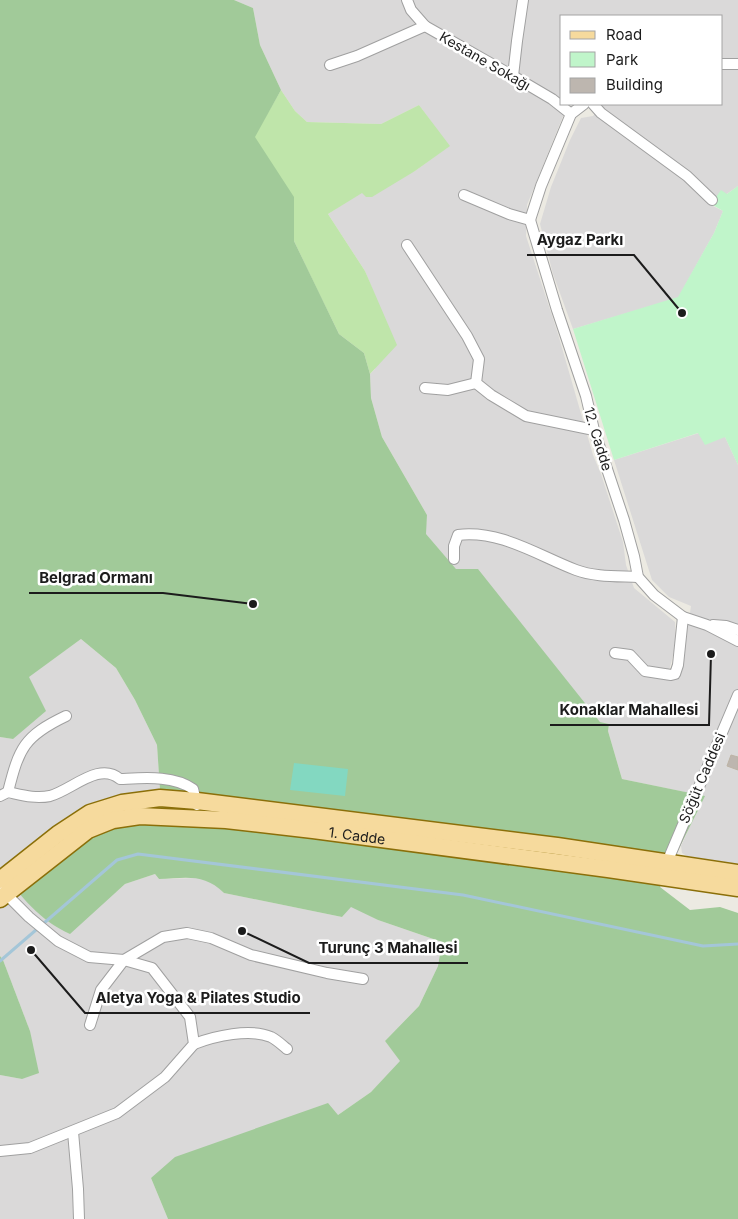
<svg xmlns="http://www.w3.org/2000/svg" width="738" height="1219" font-family="Inter,sans-serif">
<style>
.residential{fill:#dad9d9}
.grass{fill:#bfe5aa}
.forest{fill:#a1ca99}
.park{fill:#c0f5ca}
.pitch{fill:#83d8c1}
.lines{fill:none;stroke-linecap:round;stroke-linejoin:round}
.stream{stroke:#a4c6d8;stroke-width:3}
.building{fill:#bdb6af;stroke:#bdb3a5}
.minor-casing{stroke:#a0a0a0;stroke-width:12}
.primary-casing{stroke:#8b6f09;stroke-width:19}
.minor{stroke:#fff;stroke-width:10}
.primary{stroke:#f6da9d;stroke-width:16}
.labels{text-anchor:middle;stroke-width:5;stroke-linejoin:round;paint-order:stroke}
.street-label{font-size:14px;fill:#1c1c1c;stroke:#fff}
.leader{fill:none;stroke:#1c1c1c;stroke-width:2}
.callout-dot{fill:#1c1c1c;stroke:#fff;stroke-width:2}
.callout-label{font-size:15px;text-anchor:middle;font-weight:bold;fill:#1c1c1c;stroke:#fff;stroke-width:5;stroke-linejoin:round;paint-order:stroke}
</style>
<rect width="100%" height="100%" fill="#eceae2"/>
<!-- residential -->
<g class="residential">
<polygon points="234,0 738,0 738,186 711,205 723,211 714,233 678,298 573,329 553,274 540,224 551,187 570,140 581,118 593,116 603,104 722,104 722,16 562,16 562,104 568,104 527,205 526,236 558,334 593,455 601,474 623,542 626,565 634,588 675,622 676,643 667,679 680,678 691,606 669,597 652,580 614,460 699,433 725,437 738,465 738,864 687,856 682,853 681,846 704,796 622,779 608,731 609,724 600,722 456,569 425,534 427,515 382,437 371,398 370,374 375,369 380,308 365,271 328,214 362,192 415,171 449,146 419,105 381,124 307,122 295,111 281,90 260,45 253,8"/>
<polygon points="81,639 116,668 135,700 157,745 160,790 127,794 79,809 116,892 125,884 155,874 159,879 199,878 214,883 224,893 342,917 351,906 378,920 442,942 438,966 419,1006 385,1041 401,1061 371,1092 338,1115 151,1178 168,1219 0,1219 0,1075 22,1079 30,1031 3,960 0,956 0,737 13,739 28,677"/>
</g>
<!-- grass -->
<polygon class="grass" points="281,90 295,111 307,122 381,124 419,105 450,146 415,171 372,197 366,197 362,193 328,214 365,271 397,345 370,374 364,353 339,334 315,285 294,241 293,197 254,137"/>
<!-- forest -->
<g class="forest">
<path d="M0 0H234L253 8 260 45 281 90 255 137 294 197V241L339 334 364 353 370 374 371 398 382 437 427 515 426 534 456 569H478L600 722 609 724 608 731 622 779 705 796 660 887 690 910 720 907 738 913V1219H168L151 1178 175 1157 328 1103 338 1115 371 1092 400 1061 385 1041 419 1006 438 966 442 942 378 920 351 907 342 917 224 893C204 873 186 878 159 879L155 874 125 884 70 934C39 920 22 897 1 871L30 845 79 809 127 794 160 790 157 745 135 700 116 668 81 639 29 677 46 711 13 739 0 737Z"/>
<polygon points="0,956 3,960 30,1031 39,1073 22,1079 0,1075"/>
</g>
<!-- park -->
<polygon class="park" points="738,186 738,465 725,437 705,445 698,433 614,460 573,329 678,297 714,233 723,211 711,204 721,190 727,194"/>
<!-- pitch -->
<polygon class="pitch" points="294,763 348,769 345,796 290,790"/>
<g class="lines">
<!-- stream -->
<polyline class="stream" points="0,961 117,860 138,854 463,895 703,946 738,944"/>
</g>
<!-- building -->
<polygon class="building" points="731,755 738,757 738,770 727,766"/>
<g class="lines">
<!-- minor casing -->
<g class="minor-casing">
<g id="minor">
<polyline points="407,0 411,10 425,26 513,76 552,99 571,114"/>
<polyline points="722,64 738,64"/>
<polyline points="330,65 357,56 425,26"/>
<polyline points="513,76 517,41 523,0"/>
<polyline points="593,104 601,113 687,176 712,200"/>
<polyline points="464,195 509,214 530,220"/>
<polyline points="530,220 557,310 586,396 594,430 624,520 634,556 638,577 654,595 683,617 707,625 738,641"/>
<polyline points="530,220 541,186 571,114 584,104"/>
<polyline points="407,245 467,336 479,359 476,383 491,395 526,416 594,430"/>
<polyline points="425,388 448,390 476,383"/>
<path d="M454 559V546L458 535C501 530 537 555 576 570 594 577 618 576 638 577"/>
<polyline points="713,625 726,626 738,630"/>
<polyline points="615,653 630,655 645,671 671,675 675,674 678,665 683,617"/>
<path d="M8 792C19 748 24 736 66 716"/>
<path d="M0 796 8 792C22 795 35 799 50 796 72 790 99 761 120 779 144 778 173 775 193 789L197 805"/>
<polyline points="665,867 738,695"/>
<polyline points="90,1025 101,990 124,960 163,937 187,933 211,938 251,955 327,973 363,979"/>
<path d="M194 1044C215 1036 250 1028 271 1037 277 1040 282 1045 287 1049"/>
<polyline points="73,1132 78,1189 79,1219"/>
<polyline points="0,1151 30,1148 117,1113 165,1077 194,1044 190,1017 152,968 124,960 89,957 58,941 29,917 3,891"/>
</g>
</g>
<!-- primary casing -->
<g class="primary-casing">
<g id="primary">
<polyline points="0,880 58,834 90,813 122,803 160,798 197,801 557,846 738,873"/>
<path id="s1" d="M0 899 88 830 113 820 140 816 226 820 313 830 608 869 738 888"/>
</g>
</g>
<!-- minor -->
<use href="#minor" class="minor"/>
<!-- primary -->
<use href="#primary" class="primary"/>
</g>
<g class="labels">
<!-- street labels -->
<g class="street-label">
<text transform="translate(485 61) rotate(30)" y="5">Kestane Sokağı</text>
<text transform="translate(598 439) rotate(73)" y="5">12. Cadde</text>
<text transform="translate(702 778) rotate(-67)" y="5">Söğüt Caddesi</text>
<text dy="5" stroke="none"><textPath href="#s1" startOffset="384">1. Cadde</textPath></text>
</g>
</g>
<!-- callouts -->
<path class="leader" d="M682 313L634 255H527M253 604L163 593H29M711 654L709 725H550M242 931L309 963H468M31 950L85 1013H310"/>
<g class="callout-dot">
<circle cx="682" cy="313" r="5"/>
<circle cx="253" cy="604" r="5"/>
<circle cx="711" cy="654" r="5"/>
<circle cx="242" cy="931" r="5"/>
<circle cx="31" cy="950" r="5"/>
</g>
<g class="callout-label">
<text x="580" y="245">Aygaz Parkı</text>
<text x="96" y="583">Belgrad Ormanı</text>
<text x="629" y="715">Konaklar Mahallesi</text>
<text x="388" y="953">Turunç 3 Mahallesi</text>
<text x="198" y="1003">Aletya Yoga &amp; Pilates Studio</text>
</g>
<!-- legend -->
<rect x="560" y="15" width="162" height="90" fill="#ffffff" stroke="#a4a4a4"/>
<rect x="570" y="31" width="25" height="8" fill="#f6da9d" stroke="#a4a4a4"/>
<text x="606" y="40" font-size="15" fill="#1c1c1c">Road</text>
<rect x="570" y="52" width="25" height="15" fill="#c0f5ca" stroke="#a4a4a4"/>
<text x="606" y="65" font-size="15" fill="#1c1c1c">Park</text>
<rect x="570" y="78" width="25" height="15" fill="#bdb6af" stroke="#a4a4a4"/>
<text x="606" y="90" font-size="15" fill="#1c1c1c">Building</text>
</svg>
